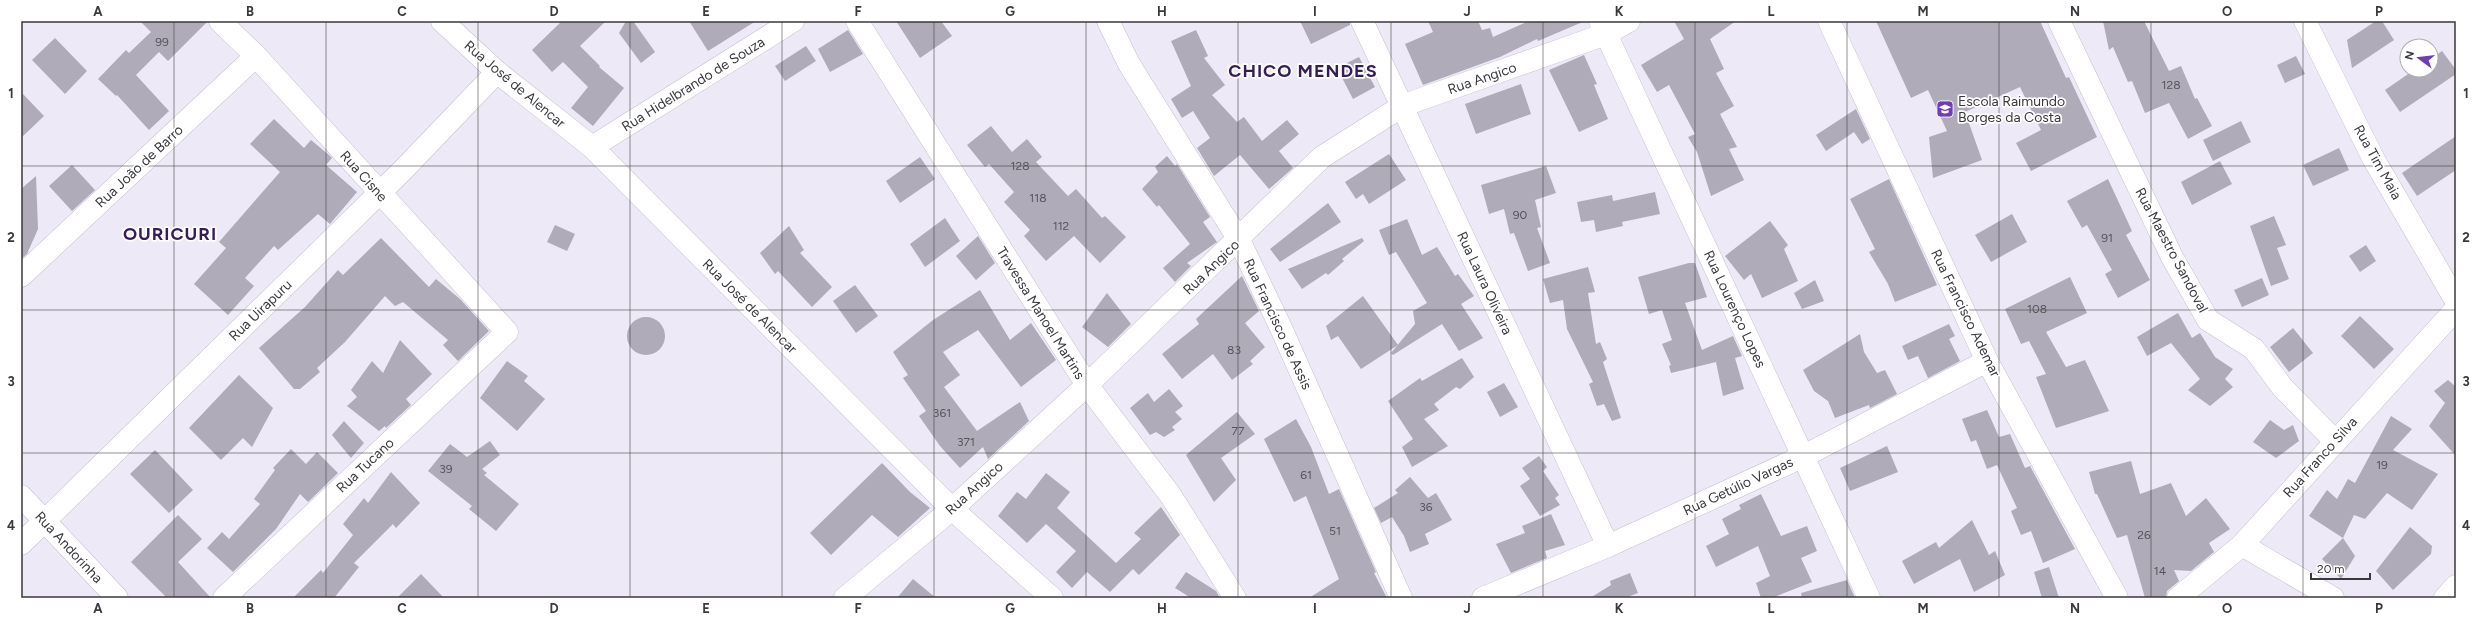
<svg xmlns="http://www.w3.org/2000/svg" width="2477" height="619" font-family="Figtree,sans-serif">
<style>
.building{fill:#afabb8}
.lines{fill:none;stroke-linecap:round;stroke-linejoin:round}
.minor-casing{stroke:#c5c1ce;stroke-width:23}
.minor{stroke:#fff;stroke-width:22}
.grid{fill:none;stroke:#3a383d;stroke-width:1;stroke-opacity:0.55}
.labels{text-anchor:middle;stroke-width:3.5;stroke-linejoin:round;paint-order:stroke}
.number-label{font-size:12px;fill:#57555c}
.street-label{font-size:14px;fill:#3a383d;stroke:#fff}
.poi-label{font-size:14px;fill:#3a383d;stroke:#fff;text-anchor:start}
.district-label{font-size:18px;font-weight:bold;letter-spacing:1px;fill:#361d57;stroke:#fff}
.neatline{fill:none;stroke:#3a383d;stroke-width:1.5}
.grid-label{font-size:13px;text-anchor:middle;font-weight:bold;fill:#3a383d}
</style>
<rect width="100%" height="100%" fill="#ede9f6"/>
<!-- building -->
<g class="building">
<polygon points="140,21 208,21 168,61 159,52 136,75 169,111 149,130 117,95 116,96 98,79 126,50 129,53 151,32"/>
<polygon points="562,21 606,21 580,46 600,66 599,67 624,88 593,126 571,108 588,87 563,62 552,72 532,50"/>
<polygon points="626,21 633,21 655,52 641,63 619,33"/>
<polygon points="689,21 756,21 708,51"/>
<polygon points="896,21 941,21 952,36 920,58"/>
<polygon points="1300,21 1350,21 1350,25 1311,44"/>
<polygon points="1428,21 1478,21 1482,30 1490,28 1493,37 1529,21 1585,21 1538,41 1537,39 1500,57 1423,85 1405,44 1433,32"/>
<polygon points="1674,21 1736,21 1710,39 1724,69 1716,73 1734,106 1720,114 1737,147 1729,149 1744,180 1711,196 1697,152 1688,137 1695,134 1669,85 1657,92 1641,65 1684,39"/>
<polygon points="1876,21 2040,21 2066,78 2069,77 2097,137 2031,171 2016,143 2041,130 2020,87 1965,112 1982,160 1933,178 1929,137 1947,131 1928,90 1911,98"/>
<polygon points="2103,21 2144,21 2169,71 2181,66 2195,99 2197,98 2212,126 2188,139 2169,103 2145,113 2132,81 2128,82 2113,47 2109,50"/>
<polygon points="2376,21 2382,21 2394,40 2352,68 2347,40"/>
<polygon points="848,30 863,54 830,72 818,49"/>
<polygon points="1196,30 1208,56 1204,58 1225,85 1212,95 1237,122 1244,117 1262,141 1287,120 1299,134 1279,151 1293,168 1269,189 1240,155 1214,176 1197,148 1210,138 1193,111 1182,118 1171,99 1191,86 1171,41"/>
<polygon points="55,38 87,71 65,94 32,60"/>
<polygon points="806,46 816,61 785,81 775,66"/>
<polygon points="2442,51 2456,70 2456,74 2400,112 2385,90 2414,70 2431,70 2431,59"/>
<polygon points="1584,55 1597,84 1594,85 1608,119 1579,132 1549,70"/>
<polygon points="2296,56 2305,74 2285,83 2277,65"/>
<polygon points="1359,57 1375,87 1353,99 1337,68"/>
<polygon points="1521,84 1531,114 1476,134 1465,104"/>
<polygon points="21,92 44,116 21,138"/>
<polygon points="1856,109 1870,139 1862,144 1854,132 1826,151 1816,135"/>
<polygon points="274,119 304,148 311,140 329,155 332,158 326,165 357,192 330,224 318,214 278,250 274,246 245,278 254,286 228,315 194,284 226,248 219,242 280,172 250,144"/>
<polygon points="2241,121 2251,142 2213,161 2203,140"/>
<polygon points="991,126 1012,152 1027,139 1042,157 1036,162 1068,196 1076,189 1102,218 1105,216 1126,237 1100,263 1074,236 1046,261 1024,236 1030,230 1004,202 1014,192 989,164 985,167 967,145"/>
<polygon points="2456,136 2456,170 2417,196 2402,173"/>
<polygon points="2339,148 2349,170 2313,186 2303,165"/>
<polygon points="1389,154 1406,180 1369,204 1363,194 1356,199 1345,182"/>
<polygon points="1167,156 1175,166 1177,164 1210,217 1203,222 1217,242 1187,263 1191,266 1175,282 1163,268 1190,244 1159,205 1157,207 1142,189 1158,172 1155,167"/>
<polygon points="920,157 935,179 900,203 886,181"/>
<polygon points="2220,161 2232,184 2192,205 2181,182"/>
<polygon points="72,165 95,190 72,211 49,186"/>
<polygon points="1546,166 1556,193 1535,200 1541,227 1537,228 1550,263 1528,271 1514,233 1510,234 1504,209 1489,214 1481,185"/>
<polygon points="36,176 38,229 27,254 21,259 21,189"/>
<polygon points="1889,179 1937,285 1895,302 1888,284 1869,252 1875,249 1850,199"/>
<polygon points="2108,179 2132,231 2126,235 2150,280 2118,298 2105,274 2112,270 2087,225 2082,228 2067,201"/>
<polygon points="1655,192 1660,214 1622,222 1623,226 1596,232 1594,220 1581,222 1577,202 1612,195 1613,201"/>
<polygon points="1328,203 1341,222 1280,262 1270,249"/>
<polygon points="2012,214 2027,242 1991,262 1975,235"/>
<polygon points="2274,216 2286,245 2277,248 2289,279 2271,286 2250,226"/>
<polygon points="945,218 960,241 925,267 910,244"/>
<polygon points="1407,219 1422,255 1437,247 1455,276 1458,274 1474,296 1461,304 1483,338 1459,351 1442,324 1393,355 1391,353 1415,324 1413,311 1427,303 1396,252 1389,255 1379,230"/>
<polygon points="1770,221 1788,245 1784,249 1798,281 1762,298 1751,274 1744,280 1725,256"/>
<polygon points="555,225 575,234 567,251 547,242"/>
<polygon points="789,226 804,250 800,253 832,287 812,307 778,271 775,274 760,253"/>
<polygon points="978,236 995,263 976,280 956,256"/>
<polygon points="381,238 429,287 436,279 460,299 489,331 458,361 443,345 448,340 403,302 395,306 385,296 345,342 317,368 320,372 300,389 294,389 259,348 305,307 338,270 343,275"/>
<polygon points="1362,238 1364,241 1342,259 1344,261 1328,275 1326,273 1302,289 1288,269"/>
<polygon points="2366,245 2376,261 2360,272 2349,256"/>
<polygon points="1689,263 1695,263 1707,297 1685,303 1702,350 1733,336 1742,356 1735,358 1744,389 1723,396 1716,362 1671,373 1669,366 1671,365 1662,344 1672,340 1662,310 1649,314 1638,277"/>
<polygon points="1588,267 1595,292 1588,293 1596,344 1600,342 1607,359 1603,362 1621,418 1612,421 1604,404 1597,406 1589,384 1593,382 1567,329 1563,300 1550,303 1543,279"/>
<polygon points="1242,276 1259,311 1245,323 1265,347 1250,361 1253,364 1232,380 1213,354 1182,379 1162,354 1199,324 1196,319"/>
<polygon points="2070,277 2087,313 2046,332 2066,367 2085,360 2109,411 2056,428 2036,377 2046,374 2029,341 2021,344 2005,309"/>
<polygon points="2262,278 2269,295 2242,307 2234,290"/>
<polygon points="1815,280 1824,301 1802,309 1794,293"/>
<polygon points="855,285 878,316 856,333 833,301"/>
<polygon points="980,290 1010,340 1031,323 1056,360 1021,387 978,330 943,352 960,375 944,387 977,431 1020,402 1029,421 988,459 983,447 960,468 940,446 919,416 926,411 903,378 908,375 893,352 933,320"/>
<polygon points="1107,293 1131,324 1108,347 1082,327"/>
<polygon points="1363,296 1398,345 1361,369 1338,336 1331,340 1326,326"/>
<polygon points="2178,313 2192,338 2200,333 2215,357 2233,369 2225,379 2233,387 2210,406 2188,390 2200,379 2171,343 2147,356 2137,337"/>
<polygon points="2360,316 2394,349 2374,369 2341,336"/>
<circle cx="646" cy="336" r="19"/>
<polygon points="1949,324 1955,336 1949,339 1960,361 1928,378 1918,356 1908,360 1902,346"/>
<polygon points="2293,328 2313,353 2289,372 2270,347"/>
<polygon points="1860,334 1864,352 1877,373 1885,370 1897,394 1870,408 1869,405 1835,418 1828,401 1814,391 1803,370"/>
<polygon points="400,340 432,374 406,399 411,405 386,428 385,426 379,431 347,406 357,397 351,390 372,361 383,373"/>
<polygon points="1462,358 1474,377 1460,389 1456,387 1434,404 1439,410 1424,419 1448,446 1412,467 1402,447 1413,439 1388,401 1420,378 1422,381"/>
<polygon points="507,361 528,376 524,381 545,399 517,431 480,398"/>
<polygon points="239,375 273,408 252,447 243,438 221,460 189,428"/>
<polygon points="2448,380 2456,387 2456,456 2429,426 2445,403 2434,391"/>
<polygon points="1504,383 1518,407 1500,417 1487,392"/>
<polygon points="1169,389 1183,406 1175,412 1182,419 1172,427 1175,430 1164,437 1156,432 1150,435 1130,408 1148,393 1154,402"/>
<polygon points="1987,410 1999,437 2010,434 2025,468 2030,466 2075,549 2043,563 2031,531 2021,535 2011,511 2017,508 1997,465 1987,469 1976,440 1971,442 1962,419"/>
<polygon points="1237,412 1255,434 1221,458 1236,480 1214,502 1186,455"/>
<polygon points="2391,416 2412,429 2393,450 2438,474 2412,510 2387,493 2365,519 2354,515 2343,538 2309,516 2327,490 2337,499 2348,479 2355,483"/>
<polygon points="1296,419 1311,447 1329,494 1339,489 1376,572 1374,573 1387,598 1309,598 1339,579 1306,496 1294,502 1264,439"/>
<polygon points="2270,420 2284,430 2293,425 2299,441 2276,458 2253,442"/>
<polygon points="344,421 364,443 351,458 332,435"/>
<polygon points="490,441 500,455 482,469 487,473 484,475 519,504 496,531 469,509 472,506 428,471 450,444 467,457"/>
<polygon points="1887,446 1898,472 1850,491 1840,468"/>
<polygon points="291,449 306,464 317,452 338,473 308,502 300,494 276,529 233,572 207,548 222,532 229,539 260,504 254,499 275,470 273,468"/>
<polygon points="155,450 193,490 169,513 130,474"/>
<polygon points="1539,456 1547,467 1543,471 1559,495 1555,498 1560,505 1540,516 1520,486 1530,479 1522,468"/>
<polygon points="2131,461 2140,494 2171,483 2186,516 2206,498 2230,529 2209,543 2214,552 2191,571 2174,570 2179,581 2167,591 2166,598 2145,598 2127,535 2117,538 2097,494 2095,494 2089,472"/>
<polygon points="882,463 910,492 930,508 898,537 872,515 831,555 810,533"/>
<polygon points="391,472 420,503 396,528 393,524 354,563 359,567 334,598 293,598 321,570 323,573 353,535 343,524 364,498 368,503"/>
<polygon points="1046,473 1070,492 1057,508 1116,563 1141,539 1134,533 1161,507 1180,535 1139,575 1133,569 1110,592 1087,572 1072,588 1056,572 1076,551 1046,524 1027,543 998,516 1017,492 1026,499"/>
<polygon points="1410,477 1428,498 1436,493 1452,520 1425,534 1429,544 1410,552 1404,536 1392,517 1381,523 1374,508 1398,493 1395,490"/>
<polygon points="1761,494 1781,536 1807,526 1817,551 1801,558 1812,582 1772,598 1761,598 1756,583 1770,576 1758,546 1716,567 1706,546 1729,534 1722,519 1741,509 1739,505"/>
<polygon points="1551,514 1565,545 1545,551 1547,558 1511,573 1496,544 1525,533 1522,526"/>
<polygon points="178,515 202,539 178,562 211,598 167,598 131,562"/>
<polygon points="1972,520 1989,555 1995,551 2005,575 1974,592 1960,559 1914,584 1902,561 1936,542 1939,548"/>
<polygon points="2410,527 2432,546 2431,554 2393,590 2376,571"/>
<polygon points="2343,538 2355,556 2341,579 2322,559"/>
<polygon points="2049,567 2059,598 2042,598 2034,572"/>
<polygon points="1186,572 1216,591 1220,598 1191,598 1175,588"/>
<polygon points="1630,573 1638,593 1625,598 1590,598 1611,585 1610,581"/>
<polygon points="421,574 444,598 397,598"/>
<polygon points="913,579 936,598 897,598"/>
<polygon points="1847,580 1855,598 1802,598 1801,593"/>
</g>
<g class="lines">
<!-- minor casing -->
<g class="minor-casing">
<g id="minor">
<polyline points="220,21 256,56 507,332 224,598"/>
<polyline points="442,21 497,72 592,147 952,509 1052,598"/>
<polyline points="857,21 1087,385 1171,496 1235,598"/>
<polyline points="1108,21 1129,64 1239,240 1281,328 1401,598"/>
<polyline points="1362,21 1608,546"/>
<polyline points="1600,21 1869,598"/>
<polyline points="1829,21 1987,361 2117,598"/>
<polyline points="2059,21 2172,257 2208,320 2254,349 2282,387 2335,441"/>
<polyline points="2305,21 2373,158 2456,301"/>
<polyline points="592,147 793,21"/>
<polyline points="21,276 256,56"/>
<polyline points="21,496 117,598"/>
<polyline points="21,544 402,171 497,72"/>
<polyline points="2242,545 2333,598"/>
<polyline points="845,598 952,509 1087,385 1322,157 1404,105 1606,34 1629,21"/>
<polyline points="1483,598 1608,546 1804,456 1987,361"/>
<polyline points="2178,598 2242,545 2456,309"/>
<polyline points="2445,598 2456,586"/>
</g>
</g>
<!-- minor -->
<use href="#minor" class="minor"/>
</g>
<!-- grid -->
<path class="grid" d="M174 21V598M326 21V598M478 21V598M630 21V598M782 21V598M934 21V598M1086 21V598M1238 21V598M1391 21V598M1543 21V598M1695 21V598M1847 21V598M1999 21V598M2151 21V598M2303 21V598M21 166H2456M21 310H2456M21 453H2456"/>
<!-- icons -->
<defs>
<g id="school-square" transform="scale(0.9)"><rect x="-9" y="-9" width="18" height="18" rx="4" fill="#713db4" stroke="#fff"/><path d="M0-5L7-2L0 1L-7-2ZM-4 1L0 2.5L4 1V4Q0 6-4 4Z" fill="#fff"/></g>
</defs>
<g fill-rule="evenodd">
<use href="#school-square" x="1945" y="109"/>
</g>
<g class="labels">
<!-- number labels -->
<g class="number-label">
<text x="162" y="46">99</text>
<text x="2171" y="89">128</text>
<text x="1020" y="170">128</text>
<text x="1038" y="202">118</text>
<text x="1520" y="219">90</text>
<text x="1061" y="230">112</text>
<text x="2107" y="242">91</text>
<text x="2037" y="313">108</text>
<text x="1234" y="354">83</text>
<text x="942" y="417">361</text>
<text x="1238" y="435">77</text>
<text x="966" y="446">371</text>
<text x="2382" y="469">19</text>
<text x="446" y="473">39</text>
<text x="1306" y="479">61</text>
<text x="1426" y="511">36</text>
<text x="1335" y="535">51</text>
<text x="2144" y="539">26</text>
<text x="2160" y="575">14</text>
</g>
<!-- street labels -->
<g class="street-label">
<text transform="translate(1482 78) rotate(-19)" y="5">Rua Angico</text>
<text transform="translate(515 84) rotate(40)" y="5">Rua José de Alencar</text>
<text transform="translate(693 84) rotate(-32)" y="5">Rua Hidelbrando de Souza</text>
<text transform="translate(2378 162) rotate(61)" y="5">Rua Tim Maia</text>
<text transform="translate(139 166) rotate(-43)" y="5">Rua João de Barro</text>
<text transform="translate(364 176) rotate(48)" y="5">Rua Cisne</text>
<text transform="translate(2172 250) rotate(62)" y="5">Rua Maestro Sandoval</text>
<text transform="translate(1211 267) rotate(-44)" y="5">Rua Angico</text>
<text transform="translate(1485 283) rotate(65)" y="5">Rua Laura Oliveira</text>
<text transform="translate(750 306) rotate(45)" y="5">Rua José de Alencar</text>
<text transform="translate(1735 309) rotate(65)" y="5">Rua Lourenço Lopes</text>
<text transform="translate(260 310) rotate(-44)" y="5">Rua Uirapuru</text>
<text transform="translate(1041 313) rotate(58)" y="5">Travessa Manoel Martins</text>
<text transform="translate(1966 313) rotate(64)" y="5">Rua Francisco Ademar</text>
<text transform="translate(1278 324) rotate(65)" y="5">Rua Francisco de Assis</text>
<text transform="translate(2320 457) rotate(-48)" y="5">Rua Franco Silva</text>
<text transform="translate(365 465) rotate(-43)" y="5">Rua Tucano</text>
<text transform="translate(1738 486) rotate(-25)" y="5">Rua Getúlio Vargas</text>
<text transform="translate(974 488) rotate(-42)" y="5">Rua Angico</text>
<text transform="translate(69 547) rotate(47)" y="5">Rua Andorinha</text>
</g>
<!-- poi labels -->
<g class="poi-label">
<text x="1958" y="106">Escola Raimundo<tspan x="1958" dy="16">Borges da Costa</tspan></text>
</g>
<!-- district labels -->
<g class="district-label">
<text x="1303" y="77">CHICO MENDES</text>
<text x="170" y="240">OURICURI</text>
</g>
</g>
<!-- border -->
<rect width="2477" height="619" fill="none" stroke="#ffffff" stroke-width="44"/>
<!-- north arrow -->
<g transform="translate(2419 58) rotate(285)"><circle r="19" fill="#ffffff" stroke="#b0afb1"/>
<path d="M0-3L7 15L0 10L-7 15Z" fill="#713db4"/>
<text y="-6" font-size="11" font-weight="bold" text-anchor="middle" fill="#3a383d">N</text>
</g>
<!-- scale -->
<path d="M2311 573v6h59v-6" fill="none" stroke="#3a383d" stroke-width="2"/>
<text x="2317" y="573" font-size="12" fill="#3a383d" stroke="#ffffff" stroke-width="3" paint-order="stroke">20 m</text>
<rect x="22" y="22" width="2433" height="575" class="neatline"/>
<g class="grid-label">
<text x="98" y="16">A</text>
<text x="250" y="16">B</text>
<text x="402" y="16">C</text>
<text x="554" y="16">D</text>
<text x="706" y="16">E</text>
<text x="858" y="16">F</text>
<text x="1010" y="16">G</text>
<text x="1162" y="16">H</text>
<text x="1315" y="16">I</text>
<text x="1467" y="16">J</text>
<text x="1619" y="16">K</text>
<text x="1771" y="16">L</text>
<text x="1923" y="16">M</text>
<text x="2075" y="16">N</text>
<text x="2227" y="16">O</text>
<text x="2379" y="16">P</text>
<text x="11" y="98">1</text>
<text x="2466" y="98">1</text>
<text x="11" y="242">2</text>
<text x="2466" y="242">2</text>
<text x="11" y="386">3</text>
<text x="2466" y="386">3</text>
<text x="11" y="530">4</text>
<text x="2466" y="530">4</text>
<text x="98" y="613">A</text>
<text x="250" y="613">B</text>
<text x="402" y="613">C</text>
<text x="554" y="613">D</text>
<text x="706" y="613">E</text>
<text x="858" y="613">F</text>
<text x="1010" y="613">G</text>
<text x="1162" y="613">H</text>
<text x="1315" y="613">I</text>
<text x="1467" y="613">J</text>
<text x="1619" y="613">K</text>
<text x="1771" y="613">L</text>
<text x="1923" y="613">M</text>
<text x="2075" y="613">N</text>
<text x="2227" y="613">O</text>
<text x="2379" y="613">P</text>
</g>
</svg>
